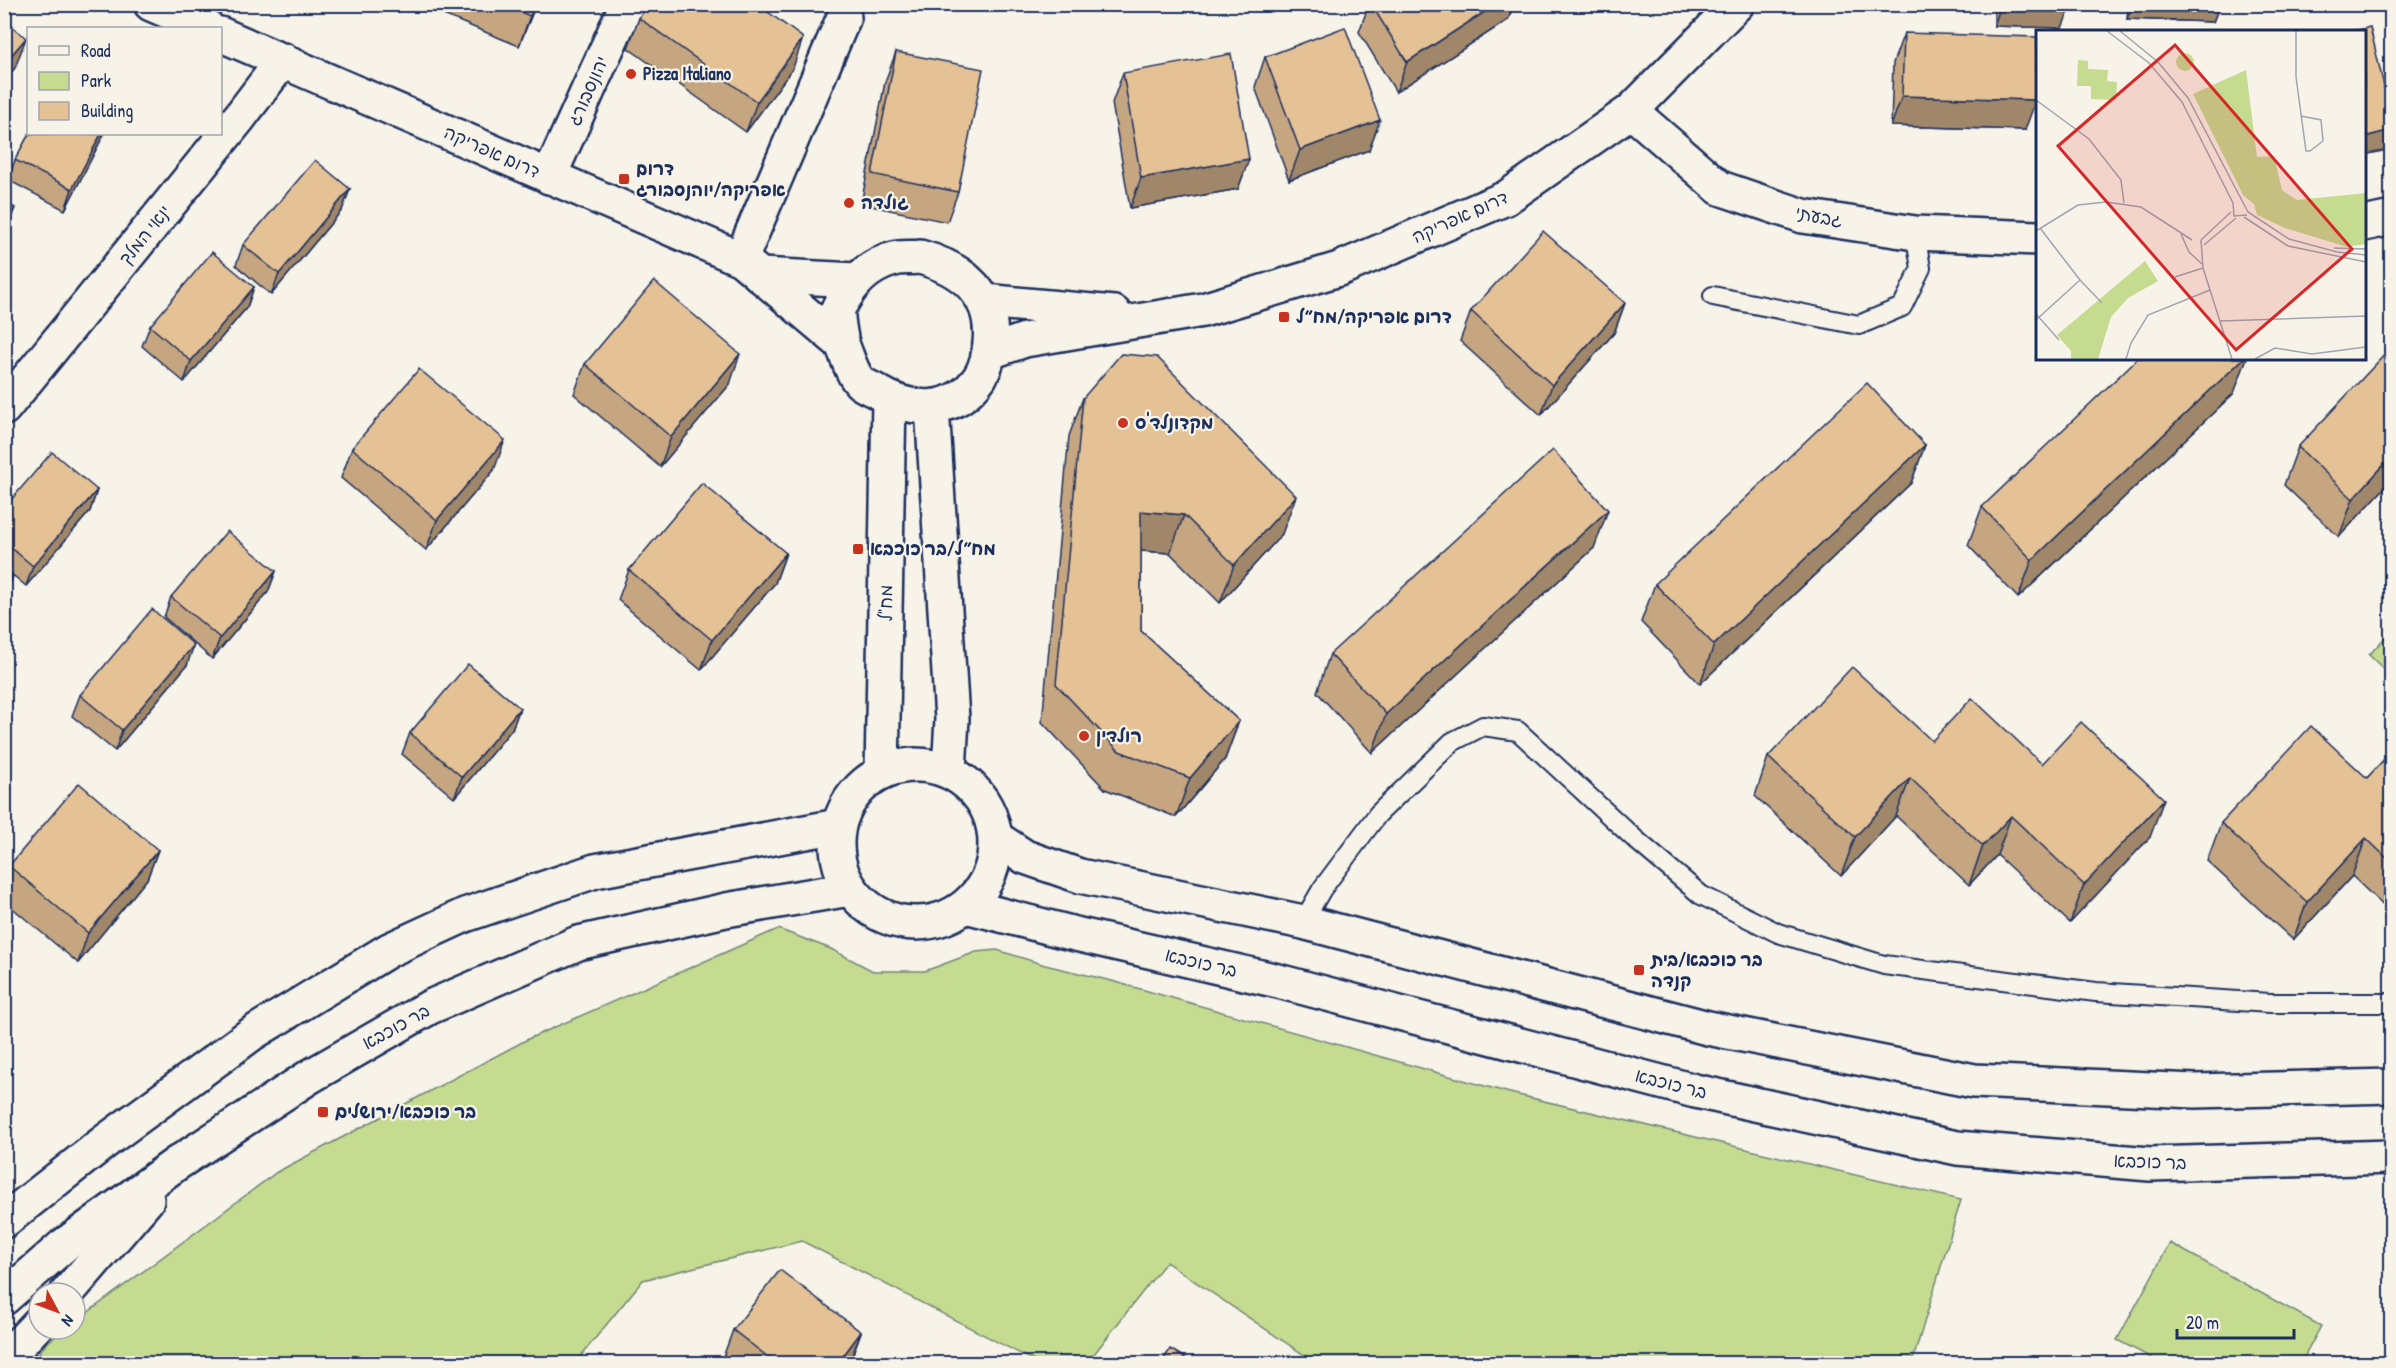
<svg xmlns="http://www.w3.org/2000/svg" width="2396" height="1368" font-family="'Patrick Hand','Playpen Sans Hebrew',sans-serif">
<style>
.green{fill:#c4db90;stroke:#708577;stroke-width:1.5}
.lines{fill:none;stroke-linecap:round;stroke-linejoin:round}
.lane-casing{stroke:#1b2f5e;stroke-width:22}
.street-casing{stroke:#1b2f5e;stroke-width:38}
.secondary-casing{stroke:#1b2f5e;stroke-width:38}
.lane{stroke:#f7f3e8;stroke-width:18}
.street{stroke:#f7f3e8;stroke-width:33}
.secondary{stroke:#f7f3e8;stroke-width:33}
.wall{fill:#c5a681;stroke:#1b2f5e;stroke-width:1.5}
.shaded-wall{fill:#a08769;stroke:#1b2f5e;stroke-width:1.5}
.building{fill:#e5c196;stroke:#1b2f5e;stroke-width:1.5}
.poi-dot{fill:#c8321e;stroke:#f7f3e8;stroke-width:2}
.labels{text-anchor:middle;stroke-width:4.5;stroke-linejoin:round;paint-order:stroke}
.poi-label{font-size:18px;font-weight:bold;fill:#1b2f5e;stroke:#f7f3e8;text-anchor:start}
.street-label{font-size:18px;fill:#1b2f5e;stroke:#f7f3e8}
.inset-road{fill:none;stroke:#9fa5b1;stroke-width:1.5}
.view{fill:#d62828;fill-opacity:0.15;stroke:#d62828;stroke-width:3}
.inset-edge{fill:none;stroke:#1b2f5e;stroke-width:3}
</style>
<rect width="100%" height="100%" fill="#f7f3e8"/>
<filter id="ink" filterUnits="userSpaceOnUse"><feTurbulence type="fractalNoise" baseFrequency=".0167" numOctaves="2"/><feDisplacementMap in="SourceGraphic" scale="12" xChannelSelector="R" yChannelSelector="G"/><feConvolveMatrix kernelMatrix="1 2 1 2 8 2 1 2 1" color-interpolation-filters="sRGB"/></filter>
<g filter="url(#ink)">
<!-- green -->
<g class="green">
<polygon points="2391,631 2391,676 2369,655"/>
<path d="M778 929 831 949 873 971H925L976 952 997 950 1045 965 1112 981 1506 1092 1961 1200 1912 1363H1316L1166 1262 1087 1363H1038L802 1241 643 1280 575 1363H32C42 1348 55 1329 75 1329V1322L277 1172 528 1039Z"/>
<polygon points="2170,1243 2321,1326 2301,1363 2161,1363 2117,1340"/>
</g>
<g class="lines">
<!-- lane casing -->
<g class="lane-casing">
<g id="lane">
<polyline points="1713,296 1859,325 1902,307 1921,268 1915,233"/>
<polyline points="1303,922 1322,889 1378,814 1452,742 1483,726 1518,731 1636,840 1701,895 1778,933 1884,965 2096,992 2270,1003 2392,1003"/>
</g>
</g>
<!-- street casing -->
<g class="street-casing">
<g id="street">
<polyline points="1631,111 1720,188 1803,216 1915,233 2038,238"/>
<polyline points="549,177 627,4"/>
<polyline points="2364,224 2392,218"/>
<polyline points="741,259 844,17"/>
<polyline points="4,408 239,118 283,60"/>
</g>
</g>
<!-- secondary casing -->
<g class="secondary-casing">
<g id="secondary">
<polyline points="151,4 208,28"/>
<polyline points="220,34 741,259 842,344"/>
<path d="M920 257C964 269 995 295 990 343 989 354 986 367 980 377 954 415 912 413 876 391 871 388 864 386 860 382 853 375 848 359 844 349 841 342 837 317 838 309 839 305 843 301 845 297 857 277 874 263 898 258 905 257 913 258 920 257Z"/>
<polyline points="760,275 855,280"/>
<polyline points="985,301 1114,313"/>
<polyline points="990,352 1025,340 1203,310 1339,269 1506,198 1631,111 1737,4"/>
<polyline points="932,407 952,719 949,771"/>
<circle cx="916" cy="844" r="79"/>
<polyline points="882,772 889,399"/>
<polyline points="996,838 1025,857 1080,876 1303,922 1708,1028 1974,1081 2195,1091 2392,1086"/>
<polyline points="966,906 1071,933 1278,981 1695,1091 1957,1148 2150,1164 2392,1157"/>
<polyline points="4,1221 107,1140 253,1033 389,950 465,915 595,871 838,826"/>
<polyline points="67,1293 147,1200"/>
<polyline points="4,1298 63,1246 176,1164 309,1077 430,1007 578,943 726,910 850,889"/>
<polyline points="4,1360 39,1323"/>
</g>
</g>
<!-- lane -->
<use href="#lane" class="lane"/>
<!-- street -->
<use href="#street" class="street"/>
<!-- secondary -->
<use href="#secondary" class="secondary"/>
</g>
<!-- wall -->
<g class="wall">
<polygon points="430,4 536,4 519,46 429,9"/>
<polygon points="1369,4 1514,4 1508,20 1396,92 1359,32"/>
<polygon points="1994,4 2070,4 2062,28 1994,26"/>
<polygon points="2128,4 2220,4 2213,22 2127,19"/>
<polygon points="639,18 793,68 746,132 628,48"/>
<polygon points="2391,26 2391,50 2388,35"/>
<polygon points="1904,33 2025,130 1891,126 1893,63"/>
<polygon points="896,52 958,192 947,222 861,204 885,82"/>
<polygon points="1265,57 1369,150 1289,180 1255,87"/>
<polygon points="1123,73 1249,159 1238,189 1130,208 1112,103"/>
<polygon points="29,134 104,134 65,210 8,180 15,160"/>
<polygon points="350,189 342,210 271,295 236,265 243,245"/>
<polygon points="254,287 247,307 184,382 142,346 150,326"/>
<polygon points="1625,303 1614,333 1541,415 1460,341 1471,311"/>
<polygon points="585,364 730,384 660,467 574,394"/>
<polygon points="2234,393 2018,598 1968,545 1982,507"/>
<polygon points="1083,398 1282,534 1220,603 1170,553 1141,551 1141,631 1239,721 1225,759 1176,817 1105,789 1042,722 1069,436"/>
<polygon points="1925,445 1911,483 1700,684 1641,622 1655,584"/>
<polygon points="2298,447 2391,481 2339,537 2284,485"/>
<polygon points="352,448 494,470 426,550 341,478"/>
<polygon points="97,490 90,511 26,586 4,568 4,508"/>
<polygon points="1594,548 1372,753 1317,692 1330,654"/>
<polygon points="786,553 775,583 701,670 618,600 629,570"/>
<polygon points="276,571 268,592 212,659 164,617 171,597"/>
<polygon points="187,665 115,751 72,716 80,695"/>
<polygon points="520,708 512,729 454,798 402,754 410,733"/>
<polygon points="1932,741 2042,764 2150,837 2070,923 1997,855 1969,885 1896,816 1841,876 1755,796 1768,757"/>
<polygon points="2391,752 2391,913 2352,876 2293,940 2207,861 2221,823 2367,778"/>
<polygon points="158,850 147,879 78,963 4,901 4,879 9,866"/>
<polygon points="733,1330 861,1332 849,1364 728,1364 722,1360"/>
</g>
<!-- shaded-wall -->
<g class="shaded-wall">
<polygon points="535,4 536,4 519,46 530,16"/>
<polygon points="1497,4 1514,4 1508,20 1396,92 1407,62"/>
<polygon points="2133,4 2220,4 2213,22 2127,19"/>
<polygon points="2001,5 2070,8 2062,28 1994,26"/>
<polygon points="26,38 15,68 4,81 4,64"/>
<polygon points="803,38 793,68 746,132 757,102"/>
<polygon points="1902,96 2036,100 2025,130 1891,126"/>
<polygon points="1380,120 1369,150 1289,180 1300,150"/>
<polygon points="2391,130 2391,138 2387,150 2364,155 2364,137"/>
<polygon points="101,134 104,134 65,210 72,189"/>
<polygon points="1249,159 1238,189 1130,208 1141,178"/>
<polygon points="350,189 342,210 271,295 279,274"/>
<polygon points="15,208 7,229 4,232 4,222"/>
<polygon points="254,287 247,307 184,382 191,361"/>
<polygon points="1625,303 1614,333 1541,415 1552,385"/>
<polygon points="740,354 730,384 660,467 671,437"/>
<polygon points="2244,358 2247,358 2234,393 2018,598 2032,560"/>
<polygon points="505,440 494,470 426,550 437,520"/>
<polygon points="1925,445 1911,483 1700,684 1714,645"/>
<polygon points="2391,457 2391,481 2339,537 2353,499"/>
<polygon points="97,490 90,511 26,586 33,566"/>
<polygon points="1296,496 1282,534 1220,603 1234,565"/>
<polygon points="1608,510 1594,548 1372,753 1386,714"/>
<polygon points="1141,511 1184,515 1170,553 1127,550"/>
<polygon points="786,553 775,583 701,670 712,640"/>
<polygon points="276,571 268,592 212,659 220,638"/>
<polygon points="13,576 5,596 4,597 4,585"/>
<polygon points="194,645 187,665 115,751 122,730"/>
<polygon points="520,708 512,729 454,798 462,777"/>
<polygon points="1239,721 1225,759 1176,817 1190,778"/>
<polygon points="1910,778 1896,816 1841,876 1855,837"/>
<polygon points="2164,799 2150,837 2070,923 2084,885"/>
<polygon points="2011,816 1997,855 1969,885 1983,846"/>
<polygon points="2366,838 2352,876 2293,940 2307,902"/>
<polygon points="158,850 147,879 78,963 88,933"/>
<polygon points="861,1332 849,1364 837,1364"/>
</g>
<!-- building -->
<g class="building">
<polygon points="502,4 535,4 530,16"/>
<polygon points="648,4 757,4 803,38 757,102 639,18"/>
<polygon points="1371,4 1497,4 1407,62"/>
<polygon points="2001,4 2070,4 2070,8 2001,5"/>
<polygon points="4,20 26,38 4,64"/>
<polygon points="1345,27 1380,120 1300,150 1265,57"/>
<polygon points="2370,27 2391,116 2391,130 2364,137 2364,32 2350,32"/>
<polygon points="1904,33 2037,37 2036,100 1902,96"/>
<polygon points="896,52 983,69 958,192 872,174"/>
<polygon points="1231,54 1249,159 1141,178 1123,73"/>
<polygon points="29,134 101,134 72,189 15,160"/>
<polygon points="315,160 350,189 279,274 243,245"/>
<polygon points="4,201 15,208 4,222"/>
<polygon points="1543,231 1625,303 1552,385 1471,311"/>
<polygon points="212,252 254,287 191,361 150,326"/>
<polygon points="654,281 740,354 671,437 585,364"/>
<polygon points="2391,348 2391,457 2353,499 2298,447"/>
<polygon points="1121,354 1157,357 1296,496 1234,565 1184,515 1141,511 1141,631 1239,721 1190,778 1119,751 1056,684 1083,398"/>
<polygon points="2138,358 2244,358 2032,560 1982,507"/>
<polygon points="419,369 505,440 437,520 352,448"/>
<polygon points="1867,383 1925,445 1714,645 1655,584"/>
<polygon points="1553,450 1608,510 1386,714 1330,654"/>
<polygon points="52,452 97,490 33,566 4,542 4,508"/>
<polygon points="702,483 786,553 712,640 629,570"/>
<polygon points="227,531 276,571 220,638 171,597"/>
<polygon points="4,569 13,576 4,585"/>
<polygon points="152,609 194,645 122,730 80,695"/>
<polygon points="468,664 520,708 462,777 410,733"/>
<polygon points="1852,667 1932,741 1972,698 2042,764 2081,722 2164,799 2084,885 2011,816 1983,846 1910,778 1855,837 1768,757"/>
<polygon points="2311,726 2367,778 2391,752 2391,862 2366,838 2307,902 2221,823"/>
<polygon points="79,783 158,850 88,933 9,866"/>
<polygon points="780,1270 861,1332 837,1364 777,1364 733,1330"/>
<polygon points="1170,1349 1195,1364 1161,1364"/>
<polygon points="2391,1354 2391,1364 2378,1364"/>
</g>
</g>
<!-- markers -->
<g class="poi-dot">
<circle cx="631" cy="74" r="6"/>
<rect x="618" y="173" width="12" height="12" rx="3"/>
<circle cx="849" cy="203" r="6"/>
<rect x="1278" y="311" width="12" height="12" rx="3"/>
<circle cx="1123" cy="423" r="6"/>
<rect x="852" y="543" width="12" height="12" rx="3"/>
<circle cx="1084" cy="736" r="6"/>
<rect x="1633" y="964" width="12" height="12" rx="3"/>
<rect x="317" y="1106" width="12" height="12" rx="3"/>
</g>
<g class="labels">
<!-- poi labels -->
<g class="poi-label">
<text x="643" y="80">Pizza Italiano</text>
<text x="636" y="175">דרום<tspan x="636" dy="21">אפריקה/יוהנסבורג</tspan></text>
<text x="861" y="209">גולדה</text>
<text x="1296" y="323">דרום אפריקה/מח״ל</text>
<text x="1135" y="429">מקדונלד'ס</text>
<text x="870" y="555">מח״ל/בר כוכבא</text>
<text x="1096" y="742">רולדין</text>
<text x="1651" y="966">בר כוכבא/בית<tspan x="1651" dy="21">קנדה</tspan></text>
<text x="335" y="1118">בר כוכבא/ירושלים</text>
</g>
<!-- street labels -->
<g class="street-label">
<text transform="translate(588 91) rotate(-66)" y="6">יהונסבורג</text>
<text transform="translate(492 152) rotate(24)" y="6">דרום אפריקה</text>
<text transform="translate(1460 217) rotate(-24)" y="6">דרום אפריקה</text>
<text transform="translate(1819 217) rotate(11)" y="6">גבעתי</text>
<text transform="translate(145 235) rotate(-51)" y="6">ינאי המלך</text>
<text transform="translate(886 603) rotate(-89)" y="6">מח"ל</text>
<text transform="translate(1201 963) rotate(13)" y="6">בר כוכבא</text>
<text transform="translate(396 1027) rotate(-29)" y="6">בר כוכבא</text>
<text transform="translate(1671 1084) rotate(14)" y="6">בר כוכבא</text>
<text transform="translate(2150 1162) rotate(2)" y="6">בר כוכבא</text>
</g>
</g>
<!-- overview -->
<g transform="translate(2036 30)">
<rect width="330" height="330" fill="#f7f3e8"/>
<path d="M140 32a9 9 0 1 1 18 0a9 9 0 1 1-18 0ZM42 30 52 31V39L72 40 71 51 81 52 80 70 55 69V56H41ZM210 40 221 127 238 126 246 160 261 170 330 163V214L311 217 249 198 221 185 218 174 207 165 157 64ZM109 231 122 251 92 268 75 287 62 329H35V321L21 305Z" fill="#c4db90"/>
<path class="inset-road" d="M71 1 113 33 146 72 197 173M84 1 122 32 152 68 212 182M260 1V47L270 121H274L287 111 285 90 265 86M0 70 53 109 85 150 88 173M197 173 198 186 211 185M212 182 253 209 301 222 330 225M208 187 252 216 330 232M0 201 42 175 70 172 105 177 156 210M145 204 153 222 166 234M165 210 167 238 196 329M165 210 195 182M168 215 200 188M298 218 330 219M139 247 167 238M44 250 66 273M0 284 23 310M0 290 44 250 4 198M184 291 330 286M90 329 95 313 112 285 174 260M219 329 239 318 276 324 330 317"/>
<path class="view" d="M139 15 316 219 200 320 22 116Z"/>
<rect width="330" height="330" class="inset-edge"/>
</g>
<!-- margin -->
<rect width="2396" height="1368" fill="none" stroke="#f7f3e8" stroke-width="24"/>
<rect x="12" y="12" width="2372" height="1344" fill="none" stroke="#1b2f5e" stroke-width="2" filter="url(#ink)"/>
<!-- legend -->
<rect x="27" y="27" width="195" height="108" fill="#f7f3e8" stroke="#9fa5b1" stroke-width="1.5"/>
<rect x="39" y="46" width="30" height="9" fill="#f7f3e8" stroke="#9fa5b1" stroke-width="1.5"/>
<text x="81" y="57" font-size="18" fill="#1b2f5e">Road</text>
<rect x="39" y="72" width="30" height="18" fill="#c4db90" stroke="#9fa5b1" stroke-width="1.5"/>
<text x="81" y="87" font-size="18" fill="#1b2f5e">Park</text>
<rect x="39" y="102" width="30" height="18" fill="#e5c196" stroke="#9fa5b1" stroke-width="1.5"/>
<text x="81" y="117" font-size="18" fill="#1b2f5e">Building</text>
<!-- north arrow -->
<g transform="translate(57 1311) rotate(131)"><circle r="28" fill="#f7f3e8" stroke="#9fa5b1" stroke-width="1.5"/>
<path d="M0-4.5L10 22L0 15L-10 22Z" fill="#c8321e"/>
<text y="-9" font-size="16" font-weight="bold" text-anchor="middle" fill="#1b2f5e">N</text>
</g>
<!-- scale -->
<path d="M2177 1329v9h117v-9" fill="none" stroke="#1b2f5e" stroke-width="3"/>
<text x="2186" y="1329" font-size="18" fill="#1b2f5e" stroke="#f7f3e8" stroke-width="4.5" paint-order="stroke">20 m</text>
</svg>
